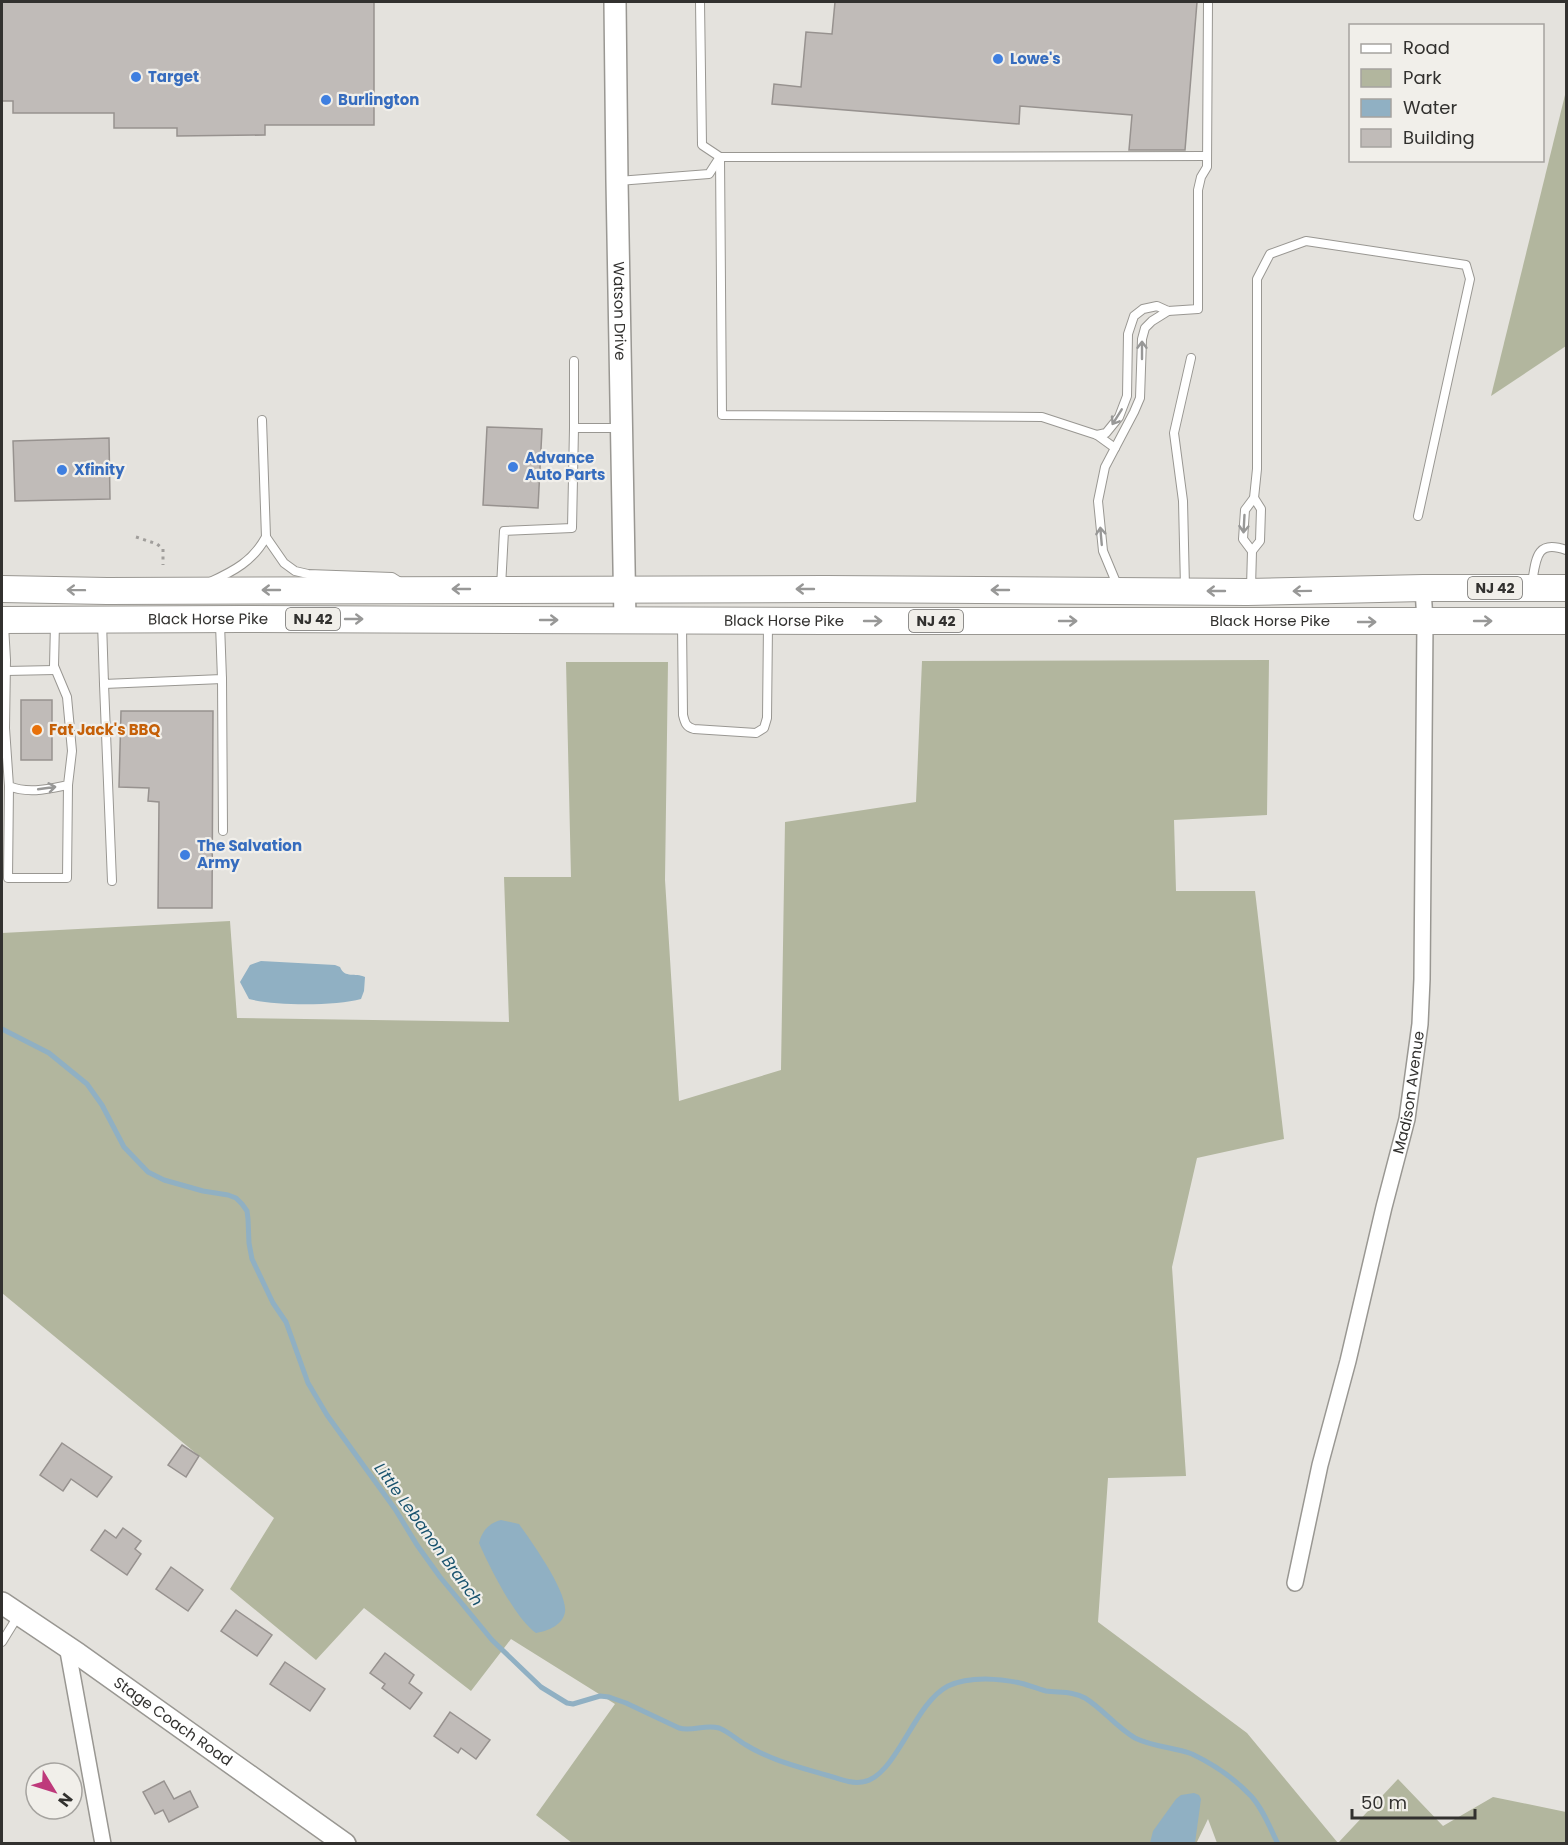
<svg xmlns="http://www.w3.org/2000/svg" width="1568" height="1845" font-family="Poppins,sans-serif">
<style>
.green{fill:#b2b69e}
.water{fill:#90b0c3}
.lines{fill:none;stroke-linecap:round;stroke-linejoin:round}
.stream{stroke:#90b0c3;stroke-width:5}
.building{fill:#c0bbb8;stroke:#97928f;stroke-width:1.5}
.lane-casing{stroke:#999792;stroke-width:10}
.street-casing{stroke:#999792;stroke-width:18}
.secondary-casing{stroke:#999792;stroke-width:24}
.highway-casing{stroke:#999792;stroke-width:28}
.path{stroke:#a09e9b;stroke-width:3;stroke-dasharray:3 4.5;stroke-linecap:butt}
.lane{stroke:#fff;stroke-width:8}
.street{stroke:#fff;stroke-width:15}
.secondary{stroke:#fff;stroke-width:21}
.highway{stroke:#fff;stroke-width:26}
.oneway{stroke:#989897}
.shop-dot{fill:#3f7fe0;stroke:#f1efea;stroke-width:2}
.food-dot{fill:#e8710a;stroke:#f1efea;stroke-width:2}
.labels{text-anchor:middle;stroke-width:4.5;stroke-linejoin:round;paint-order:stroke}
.shield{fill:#f1efea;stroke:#6b6a67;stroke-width:1.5}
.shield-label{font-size:14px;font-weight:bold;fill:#32312f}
.shop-label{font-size:15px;font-weight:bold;fill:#366cbe;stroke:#f1efea;text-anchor:start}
.street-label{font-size:15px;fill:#32312f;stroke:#f1efea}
.food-label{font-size:15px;font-weight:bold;fill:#c56008;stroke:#f1efea;text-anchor:start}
.water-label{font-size:16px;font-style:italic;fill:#19536e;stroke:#f1efea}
</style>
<rect width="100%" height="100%" fill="#e4e2dd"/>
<!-- green -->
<g class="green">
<polygon points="1566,91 1566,346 1491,396"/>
<polygon points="1269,660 1267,815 1174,820 1176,891 1255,891 1284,1139 1197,1158 1172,1267 1186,1476 1108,1478 1098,1622 1247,1733 1338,1843 1398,1779 1443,1826 1493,1797 1566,1812 1566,1843 1217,1843 1208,1819 1196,1844 572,1843 536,1815 615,1704 511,1639 471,1691 364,1608 316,1660 230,1589 274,1518 2,1293 2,933 230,921 237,1018 509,1022 504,877 571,877 566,662 668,662 665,880 679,1101 781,1070 785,822 916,802 922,661"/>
</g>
<!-- water -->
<g class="water">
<path d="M261 961 335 965 340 967C345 979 355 972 365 977L364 991 361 999C336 1006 275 1006 249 999L240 982 250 965Z"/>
<path d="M501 1520 519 1524C531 1541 568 1592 565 1612 563 1625 548 1631 536 1633 516 1620 489 1566 479 1543 482 1531 489 1523 501 1520Z"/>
<polygon points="1194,1793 1199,1795 1201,1799 1195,1843 1150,1843 1153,1831 1176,1799 1181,1795"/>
</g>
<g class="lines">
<!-- stream -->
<path class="stream" d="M2 1029 49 1053 87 1084 102 1105 124 1147 148 1172 164 1180 203 1191 228 1195 236 1198 242 1204 247 1211 248 1219 249 1243 252 1259 273 1303 286 1322 308 1383 327 1415 395 1509 417 1545 440 1577 492 1640 541 1687 567 1703 573 1704 600 1696 609 1697 626 1703 679 1728C692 1732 705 1724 719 1728 729 1732 736 1739 746 1745 770 1760 799 1767 826 1775 838 1778 849 1784 862 1782 896 1778 913 1704 948 1686 969 1676 1001 1678 1024 1684 1031 1686 1038 1689 1046 1691 1059 1693 1073 1691 1085 1698 1103 1709 1116 1727 1135 1738 1153 1747 1173 1747 1192 1754 1213 1764 1235 1779 1251 1796 1263 1809 1270 1828 1278 1844"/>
</g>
<!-- building -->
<g class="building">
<polygon points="2,2 374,2 374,125 265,125 265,135 177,136 177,128 114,128 114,113 13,113 13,101 2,101"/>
<polygon points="835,2 1197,2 1185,150 1129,150 1132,115 1020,106 1019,124 772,104 774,84 801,87 806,32 832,34"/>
<polygon points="487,427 542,429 538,508 483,505"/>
<polygon points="109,438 110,499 15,501 13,441"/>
<rect x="21" y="700" width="31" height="60"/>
<polygon points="121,711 213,711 212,908 158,908 159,802 148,801 149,788 119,787"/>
<polygon points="62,1443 112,1477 97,1497 71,1479 63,1491 40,1475"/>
<polygon points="182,1445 199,1456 186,1477 168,1465"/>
<polygon points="123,1528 141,1541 135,1549 141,1554 127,1575 91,1550 105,1530 116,1538"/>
<polygon points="171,1567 203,1590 188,1611 156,1589"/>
<polygon points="236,1610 272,1635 257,1656 221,1631"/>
<polygon points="385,1653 414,1675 409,1683 422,1693 410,1709 382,1688 385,1684 370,1673"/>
<polygon points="285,1662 325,1689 310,1711 270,1684"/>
<polygon points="450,1712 490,1740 476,1759 461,1748 458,1753 434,1736"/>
<polygon points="164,1781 174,1799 190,1791 198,1807 169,1822 163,1810 155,1814 143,1792"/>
</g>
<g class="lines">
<!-- lane casing -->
<g class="lane-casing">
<g id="lane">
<polyline points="700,2 702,145 720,157 722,415 1042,417 1097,435 1115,448"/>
<polyline points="618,181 709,174 720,157 1207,156"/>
<polyline points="574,361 574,428 620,428"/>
<polyline points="262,420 266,537 284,563 295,571 308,574 392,577 400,582"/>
<polyline points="1097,435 1106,433 1119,417 1127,396 1128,334 1134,316 1143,309 1157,306 1168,311 1198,309 1198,190 1201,177 1207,167 1208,2"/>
<polyline points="1252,551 1243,539 1245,510 1254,498 1257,469 1257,279 1270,254 1306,241 1466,265 1470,279 1418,516"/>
<path d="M210 582C234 571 253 561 266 537"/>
<path d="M1532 583C1536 559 1536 539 1566 550"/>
<polyline points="501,587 504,531 572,528 574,428"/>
<polyline points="1118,587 1103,551 1098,501 1105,467 1134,412 1140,398 1142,339 1145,328 1152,321 1168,311"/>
<polyline points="1185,587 1183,501 1174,433 1191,358"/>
<polyline points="1251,587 1252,551 1260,541 1261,509 1254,498"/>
<polyline points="102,622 104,684 222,679 220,624"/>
<path d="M682 624 683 715C685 723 686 727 694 729L756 733 764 728 767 718 768 625"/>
<path d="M4 625 6 660 5 728 9 786C28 794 48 789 68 785L72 751 67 697 54 666 55 623"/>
<polyline points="6,671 55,670"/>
<polyline points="222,679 223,831"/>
<polyline points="104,684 112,881"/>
<polyline points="9,786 8,878 67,878 68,785"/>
<polyline points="2,1642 18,1616"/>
</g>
</g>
<!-- street casing -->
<g class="street-casing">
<g id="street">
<path id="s1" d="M1295 1583 1320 1465 1348 1361 1384 1207 1407 1119 1420 1024 1422 979 1425 622 1423 588"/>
<polyline points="67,1646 103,1844"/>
</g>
</g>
<!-- secondary casing -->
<g class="secondary-casing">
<g id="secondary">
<path id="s2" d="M615 2 617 181 625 620"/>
<path id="s3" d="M2 1603 78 1654 345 1844"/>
</g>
</g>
<!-- highway casing -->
<g class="highway-casing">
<g id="highway">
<polyline points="2,589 107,591 825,589 1247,592 1423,588 1566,588"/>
<path id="s4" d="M2 620 240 619 825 621H1566"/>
</g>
</g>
<!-- path -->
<polyline class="path" points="136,537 157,544 163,549 163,565"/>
<!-- lane -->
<use href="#lane" class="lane"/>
<!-- street -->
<use href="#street" class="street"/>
<!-- secondary -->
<use href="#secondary" class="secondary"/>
<!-- highway -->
<use href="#highway" class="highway"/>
</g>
<!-- one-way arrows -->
<defs><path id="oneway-shaft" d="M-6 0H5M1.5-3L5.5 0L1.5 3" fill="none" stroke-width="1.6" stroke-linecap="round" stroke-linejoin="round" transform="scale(1.5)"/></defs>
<g class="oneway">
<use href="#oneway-shaft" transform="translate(1142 350) rotate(-90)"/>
<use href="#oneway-shaft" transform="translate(1117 417) rotate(122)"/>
<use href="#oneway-shaft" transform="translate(1244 524) rotate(93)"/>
<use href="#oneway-shaft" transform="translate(1101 536) rotate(-95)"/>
<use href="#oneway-shaft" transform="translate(461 589) rotate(180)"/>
<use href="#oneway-shaft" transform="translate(805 589) rotate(180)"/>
<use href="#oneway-shaft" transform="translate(76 590) rotate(-179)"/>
<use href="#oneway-shaft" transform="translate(271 590) rotate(180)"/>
<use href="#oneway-shaft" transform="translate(1000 590) rotate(-180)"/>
<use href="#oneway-shaft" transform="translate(1216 591) rotate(-180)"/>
<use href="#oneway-shaft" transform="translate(1302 591) rotate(179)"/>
<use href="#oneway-shaft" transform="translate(354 619)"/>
<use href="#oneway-shaft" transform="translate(549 620)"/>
<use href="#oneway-shaft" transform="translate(873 621)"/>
<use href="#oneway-shaft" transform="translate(1068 621)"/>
<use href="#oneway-shaft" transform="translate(1483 621)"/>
<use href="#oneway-shaft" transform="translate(1367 622)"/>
<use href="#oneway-shaft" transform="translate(47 788) rotate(-8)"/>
</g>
<!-- markers -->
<g class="shop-dot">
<circle cx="998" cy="59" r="6"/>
<circle cx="136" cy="77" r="6"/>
<circle cx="326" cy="100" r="6"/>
<circle cx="513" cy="467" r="6"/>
<circle cx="62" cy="470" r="6"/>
<circle cx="185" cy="855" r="6"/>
</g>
<circle class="food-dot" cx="37" cy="730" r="6"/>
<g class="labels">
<!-- shield labels -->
<g class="shield">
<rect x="1468" y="577" width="54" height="22" rx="4.5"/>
<rect x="286" y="608" width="54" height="22" rx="4.5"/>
<rect x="909" y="610" width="54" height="22" rx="4.5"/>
</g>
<g class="shield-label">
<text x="1495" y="593">NJ 42</text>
<text x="313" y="624">NJ 42</text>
<text x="936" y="626">NJ 42</text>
</g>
<!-- shop labels -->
<g class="shop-label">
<text x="1010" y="64">Lowe's</text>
<text x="148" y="82">Target</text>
<text x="338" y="105">Burlington</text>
<text x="525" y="463">Advance<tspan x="525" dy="17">Auto Parts</tspan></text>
<text x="74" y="475">Xfinity</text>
<text x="197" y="851">The Salvation<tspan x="197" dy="17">Army</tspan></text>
</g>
<!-- street labels -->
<g class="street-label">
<text dy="5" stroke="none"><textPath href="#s2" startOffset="309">Watson Drive</textPath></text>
<text dy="5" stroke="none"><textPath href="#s4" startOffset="206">Black Horse Pike</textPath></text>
<text dy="5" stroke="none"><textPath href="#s4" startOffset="782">Black Horse Pike</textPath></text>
<text dy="5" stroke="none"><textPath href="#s4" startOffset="1268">Black Horse Pike</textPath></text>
<text dy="5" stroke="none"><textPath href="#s1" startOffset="504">Madison Avenue</textPath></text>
<text dy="5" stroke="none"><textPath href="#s3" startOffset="208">Stage Coach Road</textPath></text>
</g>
<!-- food labels -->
<g class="food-label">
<text x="49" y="735">Fat Jack's BBQ</text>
</g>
<!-- water labels -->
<g class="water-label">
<text transform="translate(429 1534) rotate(54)" y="6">Little Lebanon Branch</text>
</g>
</g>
<!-- border -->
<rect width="1568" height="1845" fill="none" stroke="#32312f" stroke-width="6"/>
<!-- legend -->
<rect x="1349" y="24" width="195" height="138" fill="#f1efea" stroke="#a5a39f" stroke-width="1.5"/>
<rect x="1361" y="44" width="30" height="9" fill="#ffffff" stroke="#a5a39f" stroke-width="1.5"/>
<text x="1403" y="54" font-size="18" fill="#32312f">Road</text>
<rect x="1361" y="69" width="30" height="18" fill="#b2b69e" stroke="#a5a39f" stroke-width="1.5"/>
<text x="1403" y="84" font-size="18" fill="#32312f">Park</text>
<rect x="1361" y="99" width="30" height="18" fill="#90b0c3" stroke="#a5a39f" stroke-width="1.5"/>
<text x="1403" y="114" font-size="18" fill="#32312f">Water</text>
<rect x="1361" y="129" width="30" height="18" fill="#c0bbb8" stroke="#a5a39f" stroke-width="1.5"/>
<text x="1403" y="144" font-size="18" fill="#32312f">Building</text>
<!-- north arrow -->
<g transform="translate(54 1791) rotate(128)"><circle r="28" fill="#f1efea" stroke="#a5a39f" stroke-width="1.5"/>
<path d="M0-4.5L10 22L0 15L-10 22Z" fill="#be397b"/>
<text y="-9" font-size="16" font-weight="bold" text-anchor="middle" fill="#32312f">N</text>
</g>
<!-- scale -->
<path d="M1352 1809v9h123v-9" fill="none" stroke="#32312f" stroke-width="3"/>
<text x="1361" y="1809" font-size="18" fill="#32312f" stroke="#f1efea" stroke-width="4.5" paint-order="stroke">50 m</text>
</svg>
